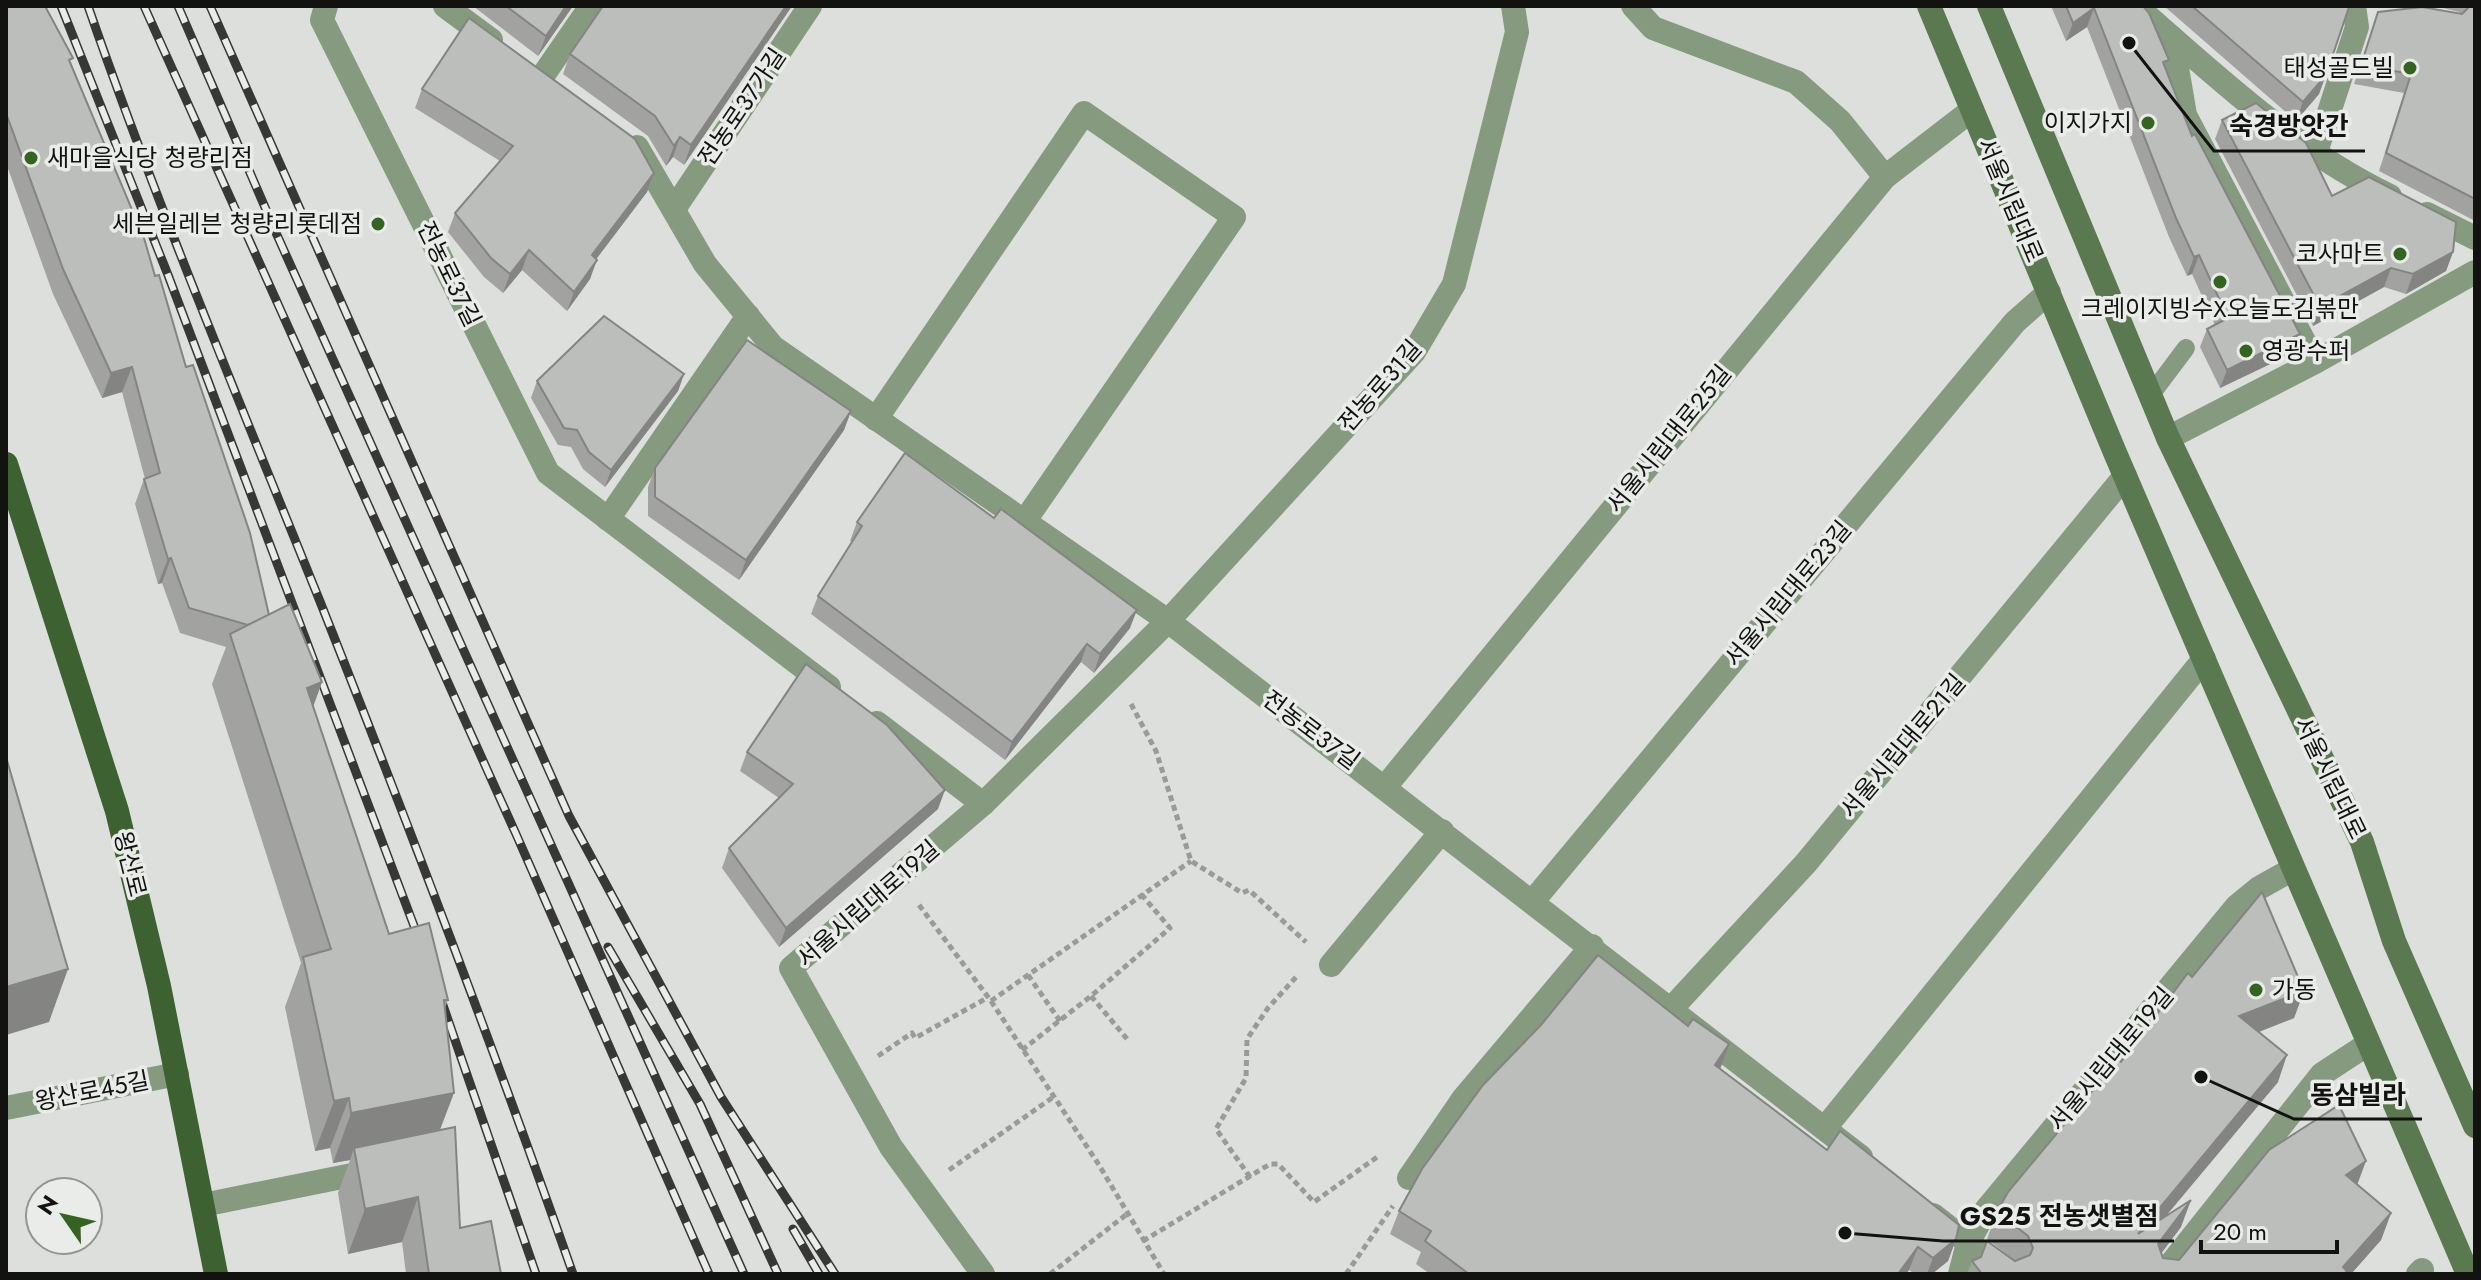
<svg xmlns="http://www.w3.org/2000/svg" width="2481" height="1280" font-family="Jost,'Noto Sans KR',sans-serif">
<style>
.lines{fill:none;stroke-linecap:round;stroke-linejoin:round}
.path{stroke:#9a9b99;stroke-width:5;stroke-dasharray:6 4;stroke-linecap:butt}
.lane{stroke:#869a7f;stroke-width:18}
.street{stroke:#869a7f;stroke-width:24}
.secondary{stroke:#5b7951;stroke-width:24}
.primary{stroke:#3d6130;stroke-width:24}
.rail-casing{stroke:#373736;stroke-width:9}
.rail{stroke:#eaece9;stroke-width:6;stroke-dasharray:18;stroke-linecap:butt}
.wall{fill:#a2a3a1}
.shaded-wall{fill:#848583}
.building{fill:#bcbebb;stroke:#848583;stroke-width:2}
.poi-dot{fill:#356322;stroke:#eaece9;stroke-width:3}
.labels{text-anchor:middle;stroke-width:7;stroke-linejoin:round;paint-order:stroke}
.poi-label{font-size:24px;fill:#121211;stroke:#eaece9;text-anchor:end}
.street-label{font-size:24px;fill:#121211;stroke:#eaece9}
.leader{fill:none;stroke:#121211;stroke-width:3}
.callout-dot{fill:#121211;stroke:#eaece9;stroke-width:3}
.callout-label{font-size:26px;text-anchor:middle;font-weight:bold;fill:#121211;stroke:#eaece9;stroke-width:7;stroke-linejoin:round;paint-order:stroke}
</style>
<rect width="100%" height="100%" fill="#dddfdc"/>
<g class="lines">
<!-- path -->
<g class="path">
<polyline points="1131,704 1156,751 1191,861 1242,893 1249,890 1306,942"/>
<polyline points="919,905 991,1001 1099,1165 1164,1274"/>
<polyline points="1028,975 1060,1021"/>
<polyline points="1091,996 1128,1040"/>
<polyline points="991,1001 1191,861"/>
<polyline points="1022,1050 1091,996 1170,928 1141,894"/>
<polyline points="878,1056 912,1033 915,1038 987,998"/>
<polyline points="949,1170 1052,1098"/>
<polyline points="1250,1177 1216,1129 1246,1078 1247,1039 1268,1008 1298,975"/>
<polyline points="1143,1241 1270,1164 1278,1164 1314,1202 1380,1155"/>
<polyline points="1050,1274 1127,1214"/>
<polyline points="1346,1274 1393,1206"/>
</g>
<!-- lane -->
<polyline class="lane" points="2150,396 2186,348"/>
<!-- street -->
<g class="street">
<polyline points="326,6 322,20 548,473 829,687"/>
<polyline points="445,6 491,40"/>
<polyline points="1633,6 1653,28 1796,82 1840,121 1885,177"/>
<path d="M2136 6C2216 76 2294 150 2390 196"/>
<polyline points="2172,38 2185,115 2315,362"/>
<polyline points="542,77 591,6"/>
<polyline points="637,147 705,264 773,347 1168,621 1861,1157"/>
<polyline points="2315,155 2357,27 2354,6"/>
<polyline points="674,209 810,6"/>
<polyline points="2427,214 2475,238"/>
<polyline points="876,419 1084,113 1234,217 1024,522"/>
<polyline points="2168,438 2315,362 2475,272"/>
<polyline points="608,519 748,316"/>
<polyline points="877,723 983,804"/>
<polyline points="1385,787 1885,177 1972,110"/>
<polyline points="1533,901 2015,322 2049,292"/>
<polyline points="1331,965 1442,831"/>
<polyline points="1671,1009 1806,863 2125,476"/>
<polyline points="6,1108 177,1074"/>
<polyline points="1825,1128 2204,659"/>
<polyline points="1409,1178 1463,1099 1592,946"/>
<polyline points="203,1205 377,1170"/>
<polyline points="1933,1215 2008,1274"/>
<polyline points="983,1274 891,1147 791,968 983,804 1168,621 1414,352 1454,284 1517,32 1513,6"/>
<polyline points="1960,1274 1968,1243 1986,1210 2237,906 2259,888 2293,869"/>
<polyline points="2163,1274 2322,1074 2368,1044"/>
<polyline points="2418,1274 2422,1270"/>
</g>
<!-- secondary -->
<g class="secondary">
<polyline points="1929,6 2116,455 2468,1274"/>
<polyline points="1989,6 2168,438 2362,842 2394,941 2475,1126"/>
</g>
<!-- primary -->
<polyline class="primary" points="6,464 117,811 159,986 216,1274"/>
<!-- rail casing -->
<g class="rail-casing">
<g id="rail">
<polyline points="61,6 168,275 422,947"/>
<path d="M88 6C158 208 241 405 321 604 409 826 494 1049 573 1274"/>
<polyline points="144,6 516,834 709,1274"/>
<polyline points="178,6 277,235 744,1274"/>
<polyline points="210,6 569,816 721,1097 835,1274"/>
<polyline points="608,947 700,1104 778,1274"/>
<polyline points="437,988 536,1274"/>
<polyline points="793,1229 819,1274"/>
</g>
</g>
<!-- rail -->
<use href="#rail" class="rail"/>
</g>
<!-- wall -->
<g class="wall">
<polygon points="6,6 71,63 155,276 269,615 322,682 313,706 389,934 448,1000 445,1008 440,1130 460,1228 501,1274 406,1274 402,1242 348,1254 338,1193 350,1160 333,1163 330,1148 315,1151 285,1007 301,963 212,684 226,647 180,633 162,583 158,584 135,504 144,479 145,479 122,392 102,398 53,294 6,163"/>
<polygon points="473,6 573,6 538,56"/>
<polygon points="603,6 792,6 684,165 673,157 666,166 648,136 563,74 570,54"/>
<polygon points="2051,6 2143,6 2165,69 2192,136 2300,334 2293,353 2220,388 2200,347 2207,329 2215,325 2192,274 2187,276 2169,237 2087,27 2066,41"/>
<polygon points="2164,6 2348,6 2319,94 2296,121"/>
<polygon points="2435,6 2475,6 2475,221 2379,171 2404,93 2354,84 2378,12 2460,13 2459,12"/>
<polygon points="422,89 654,173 647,192 596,259 590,279 567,311 522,270 503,293 484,277 448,232 455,213 500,161 415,108"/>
<polygon points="2222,120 2332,196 2453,252 2446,271 2406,294 2384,287 2313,326 2215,139"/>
<polygon points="684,374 678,391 605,487 583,469 571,447 558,445 531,398 537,381"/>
<polygon points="851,411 844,430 739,580 648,516 648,487 655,468"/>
<polygon points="994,518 1130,628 1094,673 1081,662 1005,760 811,614 818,596 852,542 850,541 857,522"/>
<polygon points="747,752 938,809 779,947 722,868 729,848 779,798 740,771"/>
<polygon points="2192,977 2304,991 2294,1018 2259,1032 2278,1082 2166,1216 2181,1227 2161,1253 2163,1258 2179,1260 2357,1184 2391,1213 2381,1240 2351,1274 1967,1274 1972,1261 2016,1261 1987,1239 1997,1212"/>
<polygon points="1720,1068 1827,1150 1956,1239 1948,1261 1932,1274 1915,1274 1909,1270 1906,1274 1430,1274 1416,1264 1421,1252 1390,1234 1399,1211"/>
</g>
<!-- shaded-wall -->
<g class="shaded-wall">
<polygon points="566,6 573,6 538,56 546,36"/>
<polygon points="786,6 792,6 684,165 691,145"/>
<polygon points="2094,8 2087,27 2066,41 2073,23"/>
<polygon points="2326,75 2319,94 2296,121 2303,102"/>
<polygon points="680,137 673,157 666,166 674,146"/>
<polygon points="654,173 647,192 585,274 592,255"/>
<polygon points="529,250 522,270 503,293 510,274"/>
<polygon points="2453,252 2446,271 2406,294 2413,274"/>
<polygon points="2199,255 2192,274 2187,276 2194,257"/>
<polygon points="597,260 590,279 567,311 574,292"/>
<polygon points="2391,268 2384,287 2313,326 2320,307"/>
<polygon points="2300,334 2293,353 2220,388 2227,370"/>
<polygon points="132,367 122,392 102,398 111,373"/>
<polygon points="684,374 678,391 605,487 611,470"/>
<polygon points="851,411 844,430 739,580 746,560"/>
<polygon points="171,558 162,583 158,584 168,559"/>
<polygon points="1137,610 1130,628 1094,673 1100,654"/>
<polygon points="1087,644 1081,662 1005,760 1012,742"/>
<polygon points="322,682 304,732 307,688"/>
<polygon points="945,790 938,809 779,947 786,928"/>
<polygon points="68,969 49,1022 6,1035 6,987"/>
<polygon points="2304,991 2294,1018 2230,1043 2239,1016"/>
<polygon points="1729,1044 1721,1067 1707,1088 1715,1065"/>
<polygon points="2287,1055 2278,1082 2128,1261 2138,1234"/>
<polygon points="454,1093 435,1143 354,1148 350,1160 333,1163 351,1113"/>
<polygon points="349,1098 330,1148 315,1151 334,1101"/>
<polygon points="2366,1161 2356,1188 2346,1175"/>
<polygon points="418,1197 402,1242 348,1254 365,1209"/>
<polygon points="2191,1200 2181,1227 2148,1271 2158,1244"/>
<polygon points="2391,1213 2381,1240 2351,1274 2340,1274 2343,1267"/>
<polygon points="1956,1239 1948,1261 1932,1274 1927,1274 1933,1258"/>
<polygon points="1918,1247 1909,1270 1906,1274 1898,1274"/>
</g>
<!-- building -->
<g class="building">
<polygon points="6,6 45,6 73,58 69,60 144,238 155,276 159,275 186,367 193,365 250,533 269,615 248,625 189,608 171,558 168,559 144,479 160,473 132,367 111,373 63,269 6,113"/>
<polygon points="506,6 566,6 546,36"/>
<polygon points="603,6 786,6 691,145 680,137 674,146 655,116 570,54"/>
<polygon points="2066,6 2143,6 2149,13 2169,60 2163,62 2192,136 2195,134 2300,334 2227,370 2207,329 2228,318 2199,255 2194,257 2176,218 2094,8 2073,23"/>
<polygon points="2192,6 2348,6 2349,7 2326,75 2303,102"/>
<polygon points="2470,6 2475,6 2475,199 2386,153 2411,74 2361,65 2378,12 2422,7 2462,14"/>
<polygon points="469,18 635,139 654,173 592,255 597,260 574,292 529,250 510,274 491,258 455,213 513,146 422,89"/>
<polygon points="2256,103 2306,143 2332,196 2369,177 2456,222 2453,252 2413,274 2391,268 2320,307 2222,120"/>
<polygon points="604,316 684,374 611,470 589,452 577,430 564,428 537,381"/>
<polygon points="747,340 851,411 746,560 655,497 655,468"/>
<polygon points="905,453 994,518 1001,509 1137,610 1100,654 1087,644 1012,742 818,596 862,526 857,522"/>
<polygon points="290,604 322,682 307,688 389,934 429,923 448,1000 444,1000 454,1093 351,1113 349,1098 334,1101 303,957 331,949 230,634"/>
<polygon points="806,664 887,725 945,790 786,928 729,848 793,784 747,752"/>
<polygon points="6,757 68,969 6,987"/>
<polygon points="2262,892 2304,991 2239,1016 2287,1055 2138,1234 2191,1200 2158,1244 2163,1258 2179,1260 2269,1150 2339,1105 2366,1161 2346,1175 2391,1213 2343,1267 2347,1271 2344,1274 1982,1274 1972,1261 1981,1257 1987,1241 2015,1261 2030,1255 2033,1248 2028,1236 1997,1212 2008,1192 2118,1060 2121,1062 2188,973 2192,977"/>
<polygon points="1598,955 1688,1026 1693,1019 1729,1044 1715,1065 1827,1150 1840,1131 1959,1225 1956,1239 1933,1258 1918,1247 1898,1274 1469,1274 1425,1241 1431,1231 1399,1211 1422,1169 1483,1085 1541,1025"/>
<polygon points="455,1127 460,1228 491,1221 501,1274 429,1274 418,1197 365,1209 354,1148"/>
</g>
<!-- markers -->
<g class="poi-dot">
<circle cx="2410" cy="68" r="8"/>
<circle cx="2148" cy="123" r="8"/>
<circle cx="31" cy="158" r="8"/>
<circle cx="378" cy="224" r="8"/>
<circle cx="2400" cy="254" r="8"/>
<circle cx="2220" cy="282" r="8"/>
<circle cx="2246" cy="351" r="8"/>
<circle cx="2256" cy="990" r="8"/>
</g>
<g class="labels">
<!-- poi labels -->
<g class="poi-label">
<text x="2394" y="76">태성골드빌</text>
<text x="2132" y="131">이지가지</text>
<text x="47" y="166" text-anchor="start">새마을식당 청량리점</text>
<text x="362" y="232">세븐일레븐 청량리롯데점</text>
<text x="2384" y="262">코사마트</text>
<text x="2220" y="317" text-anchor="middle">크레이지빙수X오늘도김볶만</text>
<text x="2262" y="359" text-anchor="start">영광수퍼</text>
<text x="2272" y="998" text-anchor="start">가동</text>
</g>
<!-- street labels -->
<g class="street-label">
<text transform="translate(742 107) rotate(-56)" y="8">전농로37가길</text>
<text transform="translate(2010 200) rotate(67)" y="8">서울시립대로</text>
<text transform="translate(449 274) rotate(64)" y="8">전농로37길</text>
<text transform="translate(1380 386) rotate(-49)" y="8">전농로31길</text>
<text transform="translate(1669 439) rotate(-51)" y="8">서울시립대로25길</text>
<text transform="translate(1788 594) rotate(-50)" y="8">서울시립대로23길</text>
<text transform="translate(1311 730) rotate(37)" y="8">전농로37길</text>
<text transform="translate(1903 746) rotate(-50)" y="8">서울시립대로21길</text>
<text transform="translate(2330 778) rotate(64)" y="8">서울시립대로</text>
<text transform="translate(130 864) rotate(76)" y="8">왕산로</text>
<text transform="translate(868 904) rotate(-41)" y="8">서울시립대로19길</text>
<text transform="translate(2111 1059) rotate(-50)" y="8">서울시립대로19길</text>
<text transform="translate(92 1091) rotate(-11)" y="8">왕산로45길</text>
</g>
</g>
<!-- callouts -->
<path class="leader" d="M2129 43L2214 151H2365M2201 1077L2294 1119H2422M1845 1233L1943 1241H2174"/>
<g class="callout-dot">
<circle cx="2129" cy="43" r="8"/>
<circle cx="2201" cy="1077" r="8"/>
<circle cx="1845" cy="1233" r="8"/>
</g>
<g class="callout-label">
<text x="2289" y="135">숙경방앗간</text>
<text x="2358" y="1104">동삼빌라</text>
<text x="2059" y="1225">GS25 전농샛별점</text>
</g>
<!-- border -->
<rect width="2481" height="1280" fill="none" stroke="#121211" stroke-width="16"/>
<!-- north arrow -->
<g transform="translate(64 1216) rotate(304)"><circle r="38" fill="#eaece9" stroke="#949593" stroke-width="2"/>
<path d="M0-6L14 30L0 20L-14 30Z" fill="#356322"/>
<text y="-12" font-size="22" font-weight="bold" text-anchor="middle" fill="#121211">N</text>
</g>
<!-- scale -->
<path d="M2201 1240v12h136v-12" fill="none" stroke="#121211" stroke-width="4"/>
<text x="2213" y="1240" font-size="24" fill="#121211" stroke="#eaece9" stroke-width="6" paint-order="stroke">20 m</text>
</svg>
